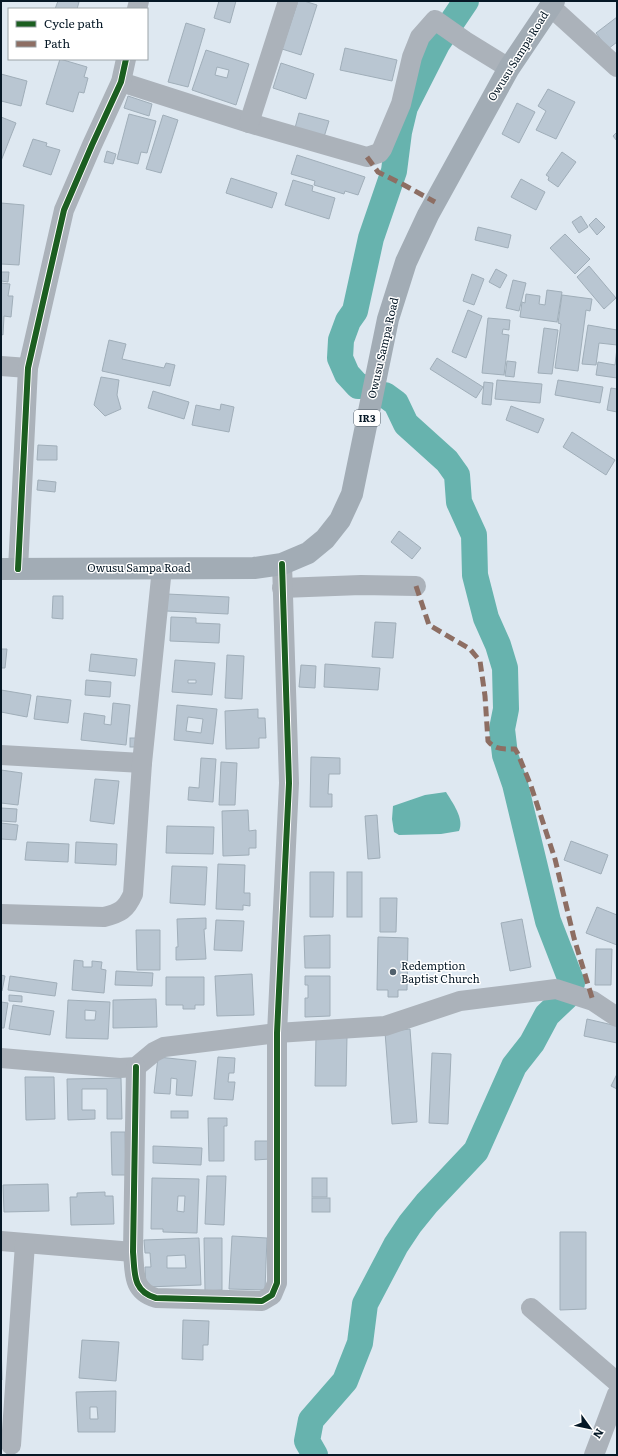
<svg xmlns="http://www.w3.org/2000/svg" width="618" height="1456" font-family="Literata,serif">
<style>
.water{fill:#67b3ae}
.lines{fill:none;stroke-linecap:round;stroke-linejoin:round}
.river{stroke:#67b3ae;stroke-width:26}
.building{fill:#b9c6d2;stroke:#a0aeb9;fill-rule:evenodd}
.minor{stroke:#abb2ba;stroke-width:20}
.major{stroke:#a2acb5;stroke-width:22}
.quiet{stroke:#8d6e63;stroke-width:5;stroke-dasharray:10 5;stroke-linecap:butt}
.cycleway-casing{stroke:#fff;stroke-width:8}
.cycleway{stroke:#1b5e20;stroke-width:6}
.poi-dot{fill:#52616d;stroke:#fff;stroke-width:1.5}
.labels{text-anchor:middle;stroke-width:3;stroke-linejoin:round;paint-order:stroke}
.shield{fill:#fff;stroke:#515d67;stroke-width:1}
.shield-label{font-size:10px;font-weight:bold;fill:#061826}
.street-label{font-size:11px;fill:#061826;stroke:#fff}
.poi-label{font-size:11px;fill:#061826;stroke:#fff;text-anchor:start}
</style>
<rect width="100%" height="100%" fill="#dee8f1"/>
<!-- water -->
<path class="water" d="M446 792C452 802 465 819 459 831L441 834 399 835 394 832 392 819 393 806 425 795Z"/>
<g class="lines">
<!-- river -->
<g class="river">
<polyline points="360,386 358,386 347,374 340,358 341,340 348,321 355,311 371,238 394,171 399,132 405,107 437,44 466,1"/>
<polyline points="385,395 396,403 406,424 447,461 457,475 459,502 474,535 475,575 486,618 498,645 505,668 506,709 502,729 505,755 515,784 548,921 572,983"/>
<polyline points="315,1455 307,1441 311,1420 345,1381 360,1343 365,1304 396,1245 410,1224 427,1203 476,1151 514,1066 532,1043 547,1015 567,996"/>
</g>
</g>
<!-- building -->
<g class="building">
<polygon points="58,1 75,1 79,2 77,9 55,9"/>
<polygon points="219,1 236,1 230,23 214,18"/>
<polygon points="298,1 304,1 317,5 301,55 282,49"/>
<polygon points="617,17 617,42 608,49 596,33"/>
<polygon points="186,23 205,29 188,87 168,82"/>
<polygon points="345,48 397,60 392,81 340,70"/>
<path d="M206 50 249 64 236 105 192 90ZM217 67 229 70 227 78 215 75Z"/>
<polygon points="60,59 87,67 84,77 88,78 84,93 79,92 73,112 46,104"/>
<polygon points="281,63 314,74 306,99 273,88"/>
<polygon points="1,74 27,81 21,106 1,101"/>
<polygon points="548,89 575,102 556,139 536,130 546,111 538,106"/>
<polygon points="128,96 152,104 149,116 124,108"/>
<polygon points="517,103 535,112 519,143 502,134"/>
<polygon points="299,113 329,121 324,137 295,128"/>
<polygon points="129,114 156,121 147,153 141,152 138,164 117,159"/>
<polygon points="163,115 178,120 161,173 146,169"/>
<polygon points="1,117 16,123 1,161"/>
<polygon points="617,132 617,141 613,136"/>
<polygon points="33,139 47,143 46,146 60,150 51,175 23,166"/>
<polygon points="107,151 116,154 113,164 104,162"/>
<polygon points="562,152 576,162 558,187 548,180 549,177 546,175"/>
<polygon points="297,155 365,177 358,195 345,191 344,194 314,185 315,181 291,174"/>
<polygon points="231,178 277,193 272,208 226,193"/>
<polygon points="521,179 545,192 536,210 511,197"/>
<polygon points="293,180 313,186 312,191 335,198 329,219 285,205"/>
<polygon points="1,203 24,205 19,265 1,264"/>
<polygon points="581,216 588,227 579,233 572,222"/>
<polygon points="596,218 605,227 597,235 589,225"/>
<polygon points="478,227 511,235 508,248 475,240"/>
<polygon points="565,234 590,259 575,274 550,248"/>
<polygon points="589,266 616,298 604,309 577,277"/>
<polygon points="496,269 507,275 500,288 489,282"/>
<polygon points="1,272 9,272 8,282 1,281"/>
<polygon points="472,274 484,279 474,305 463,301"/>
<polygon points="513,280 526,283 519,311 506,308"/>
<polygon points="1,283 10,284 8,296 13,296 11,317 4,316 3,335 1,334"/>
<polygon points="547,290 562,292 557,322 520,317 522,302 525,303 526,294 540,296 539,304 545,305"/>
<polygon points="562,295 592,299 590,311 586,310 578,371 555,368 561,324 558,323"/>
<polygon points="468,310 482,316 466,358 452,352"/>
<polygon points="488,318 510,320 509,330 503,329 502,334 509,335 504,375 482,373"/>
<polygon points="588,325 617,330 617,345 599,343 596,365 582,364"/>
<polygon points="544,328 558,330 552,374 538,373"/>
<polygon points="109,340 126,344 122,359 164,368 166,363 175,365 170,386 102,371"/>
<polygon points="617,348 617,378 596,375 598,362 615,365"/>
<polygon points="437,358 483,387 476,398 430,369"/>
<polygon points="507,361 516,362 514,377 505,376"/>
<polygon points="101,377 119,380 117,395 121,409 105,416 94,405"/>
<polygon points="497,380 542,384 540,403 495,399"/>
<polygon points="558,380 603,387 600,403 555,395"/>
<polygon points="484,382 493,383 491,405 482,404"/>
<polygon points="611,388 617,389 617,412 607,410"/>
<polygon points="153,391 189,402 184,419 148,408"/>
<polygon points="221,404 234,407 229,432 192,425 196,405 220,410"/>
<polygon points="511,406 544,419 538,433 506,420"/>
<polygon points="572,432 615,460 606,475 563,447"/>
<polygon points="38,445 57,446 57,460 37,460"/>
<polygon points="38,480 56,482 55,492 37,490"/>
<polygon points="399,531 421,548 412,559 391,542"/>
<polygon points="167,594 229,597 228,614 166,611"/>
<polygon points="53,596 63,596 63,619 52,618"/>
<polygon points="171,617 196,618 196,623 220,624 219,643 170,641"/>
<polygon points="375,622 396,623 393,658 372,657"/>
<polygon points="1,649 7,649 5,668 1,668"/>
<polygon points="91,654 137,659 135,676 89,671"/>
<polygon points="227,655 244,656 242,699 225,698"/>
<path d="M175 660 215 663 212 695 172 692ZM188 680H196V683H188Z"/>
<polygon points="325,664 380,668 378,690 324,687"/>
<polygon points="301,665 316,666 315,688 299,687"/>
<polygon points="86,680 111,682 110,697 85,695"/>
<polygon points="1,690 31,695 27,717 1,712"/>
<polygon points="37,696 71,700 68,723 34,719"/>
<polygon points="113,703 130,705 126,745 81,740 84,713 105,716 104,724 111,725"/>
<path d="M177 705 217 709 213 744 174 740ZM188 717 203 719 201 733 186 731Z"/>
<polygon points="258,709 258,718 265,718 266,738 259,738 259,748 226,749 225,711"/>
<rect x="130" y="738" width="8" height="9"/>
<polygon points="311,757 340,758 340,774 329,774 328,794 332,794 332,807 310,807"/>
<polygon points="201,758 216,759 213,802 188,800 189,787 199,788"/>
<polygon points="221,762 237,763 235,805 219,805"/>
<polygon points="1,770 22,773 18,805 1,803"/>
<polygon points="95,779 119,781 114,824 90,821"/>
<polygon points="1,808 17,809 16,822 1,821"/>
<polygon points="248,810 249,831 256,830 256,848 249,848 249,855 223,856 222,811"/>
<polygon points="377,815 380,858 368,859 365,816"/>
<polygon points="1,823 18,825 16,840 1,839"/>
<polygon points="167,826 214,827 213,854 166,853"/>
<polygon points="571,841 608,855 601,874 564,860"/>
<polygon points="27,842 69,844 68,862 25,860"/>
<polygon points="76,842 117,844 116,865 75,863"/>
<polygon points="218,864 245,865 244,893 250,893 250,906 243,905 243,910 216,909"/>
<polygon points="172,866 207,867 205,905 170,903"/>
<polygon points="310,872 334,872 333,917 310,917"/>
<rect x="347" y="872" width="15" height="45"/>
<polygon points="380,898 397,898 396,932 380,932"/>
<polygon points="597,907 617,915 617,945 586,933"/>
<polygon points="206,918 206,929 204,929 206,959 176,960 176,947 178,947 177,919"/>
<polygon points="522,919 531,967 510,971 501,923"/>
<polygon points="216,920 244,921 242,951 214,950"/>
<polygon points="136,930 160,930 160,970 137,970"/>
<polygon points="330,935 330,968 305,968 304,936"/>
<polygon points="378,937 408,938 407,990 398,990 398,997 388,997 388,990 377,990"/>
<polygon points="596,949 612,949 611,985 595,985"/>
<polygon points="74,960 83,961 83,967 92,967 92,961 102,962 101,969 106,970 104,993 72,990"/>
<polygon points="116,971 153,973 152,986 115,985"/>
<polygon points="252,974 254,1015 217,1016 215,976"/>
<polygon points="1,975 5,976 2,991 1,991"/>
<polygon points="10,976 57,983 55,996 8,990"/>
<polygon points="305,976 330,976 330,1016 305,1017 305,998 308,998 308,985 305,985"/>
<polygon points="166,977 204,977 204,1005 195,1005 195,1009 183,1009 183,1005 166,1005"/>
<polygon points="9,995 22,996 22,1002 9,1001"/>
<polygon points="156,999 157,1027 113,1028 113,1000"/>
<path d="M68 1000 110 1002 108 1039 66 1038ZM85 1010 96 1011 95 1020H85Z"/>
<polygon points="1,1002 8,1003 4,1028 1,1028"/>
<polygon points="13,1005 54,1011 50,1035 9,1029"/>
<polygon points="587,1019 617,1026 617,1043 584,1036"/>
<polygon points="410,1029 417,1122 392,1124 385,1032"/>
<polygon points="316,1036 347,1036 346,1086 315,1086"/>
<polygon points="432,1053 451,1054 448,1124 429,1123"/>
<polygon points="158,1057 196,1061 192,1096 176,1095 177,1079 171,1078 170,1094 154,1093"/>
<polygon points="218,1057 235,1058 234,1073 229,1073 228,1082 235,1082 233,1100 214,1099"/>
<polygon points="617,1074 617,1089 611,1086"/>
<polygon points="25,1077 54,1077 55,1119 26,1120"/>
<polygon points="121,1078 122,1119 107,1119 107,1089 82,1089 82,1110 95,1110 95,1119 68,1120 67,1079"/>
<rect x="171" y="1111" width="17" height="7"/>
<polygon points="208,1118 227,1118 227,1126 224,1126 224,1161 209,1161"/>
<polygon points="111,1132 125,1132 126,1175 112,1175"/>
<polygon points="255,1141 270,1141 270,1159 255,1160"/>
<polygon points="153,1146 202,1148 201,1165 153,1163"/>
<polygon points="207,1176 226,1176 224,1225 205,1224"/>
<path d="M152 1178 199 1179 197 1233 163 1232V1229H151ZM178 1196H185L184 1212 177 1211Z"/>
<rect x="312" y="1178" width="15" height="19"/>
<polygon points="48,1184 49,1211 4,1212 3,1185"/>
<polygon points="105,1192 105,1196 113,1196 114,1224 71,1225 70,1197 77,1197 77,1193"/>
<rect x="312" y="1198" width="18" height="14"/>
<polygon points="560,1232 586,1232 586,1309 560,1310"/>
<polygon points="232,1236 267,1238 265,1290 229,1289"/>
<path d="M199 1238 201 1285 146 1287 145 1267H151L150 1253H145L144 1240ZM185 1255 186 1268H167V1256Z"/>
<polygon points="204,1238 222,1238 222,1290 205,1291"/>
<polygon points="183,1320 209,1321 208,1345 203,1345 203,1360 182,1359"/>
<polygon points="1,1338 2,1380 1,1380"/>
<polygon points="82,1340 119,1342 116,1381 79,1378"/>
<path d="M116 1391 115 1432H78L76 1392ZM90 1407H97L98 1419H90Z"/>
</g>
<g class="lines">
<!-- minor -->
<g class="minor">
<polyline points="550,6 617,67"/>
<polyline points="137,9 139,1"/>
<polyline points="121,82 249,123 367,157 379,153 382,149 401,104 412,57 420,37 435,20 465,41 509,68"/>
<polyline points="249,123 288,1"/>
<polyline points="1,366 28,368"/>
<polyline points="18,569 28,368 64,210 92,145 121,82 126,59"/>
<polyline points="282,588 361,585 416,586"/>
<polyline points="1,755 142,763"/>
<path d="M1 914 104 917C120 913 126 910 133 894L142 763 162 568"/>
<polyline points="1,1058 120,1068 136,1067 154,1052 164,1047 277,1033 385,1026 460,1001 556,989 593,1001 617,1017"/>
<path d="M136 1067 133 1252C135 1273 132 1291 156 1298L262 1301 272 1295 277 1283V1033L289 783 282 564"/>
<polyline points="1,1241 133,1252"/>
<polyline points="531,1308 617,1382"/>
<polyline points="11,1445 25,1244"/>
<polyline points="594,1455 617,1394"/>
</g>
<!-- major -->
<polyline class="major" points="1,569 254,568 282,564 308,553 325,539 340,520 352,494 388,319 406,262 428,215 509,68 554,1"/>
<!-- quiet -->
<g class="quiet">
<polyline points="367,157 378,172 404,185 435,202"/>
<path d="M416 586 429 625 470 649 480 661 485 696 488 741C495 750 504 749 515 749L518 754 531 786 555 859 574 938 593 1001"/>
</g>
<!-- cycleway casing -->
<g class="cycleway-casing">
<g id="cycleway">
<polyline points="18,569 28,368 64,210 92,145 121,82 126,59"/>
<path d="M136 1067 133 1252C135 1273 132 1291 156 1298L262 1301 272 1295 277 1283V1033L289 783 282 564"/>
</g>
</g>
<!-- cycleway -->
<use href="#cycleway" class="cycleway"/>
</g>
<!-- markers -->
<circle class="poi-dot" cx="393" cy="972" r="4"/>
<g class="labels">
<!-- shield labels -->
<rect class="shield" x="354" y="410" width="26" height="16" rx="3"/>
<g class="shield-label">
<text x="367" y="422">IR3</text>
</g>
<!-- street labels -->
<g class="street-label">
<text transform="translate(518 56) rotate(-58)" y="4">Owusu Sampa Road</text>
<text transform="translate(383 348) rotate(-77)" y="4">Owusu Sampa Road</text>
<text x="139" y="572">Owusu Sampa Road</text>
</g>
<!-- poi labels -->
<g class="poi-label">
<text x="401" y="970">Redemption<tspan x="401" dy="13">Baptist Church</tspan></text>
</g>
</g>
<!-- border -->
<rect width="618" height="1456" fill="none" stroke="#061826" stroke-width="4"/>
<!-- legend -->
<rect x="8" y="8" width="140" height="52" fill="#ffffff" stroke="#9ba3a8"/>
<rect x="16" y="21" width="20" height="6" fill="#1b5e20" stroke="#9ba3a8"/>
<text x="44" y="28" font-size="12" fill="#061826">Cycle path</text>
<rect x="16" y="41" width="20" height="6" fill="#8d6e63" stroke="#9ba3a8"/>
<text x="44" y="48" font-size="12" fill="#061826">Path</text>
<!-- north arrow -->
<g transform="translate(590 1428) rotate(123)" stroke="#ffffff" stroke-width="3" paint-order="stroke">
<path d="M0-3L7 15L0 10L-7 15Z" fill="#061826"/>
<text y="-6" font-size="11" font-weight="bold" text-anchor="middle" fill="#061826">N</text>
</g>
</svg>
